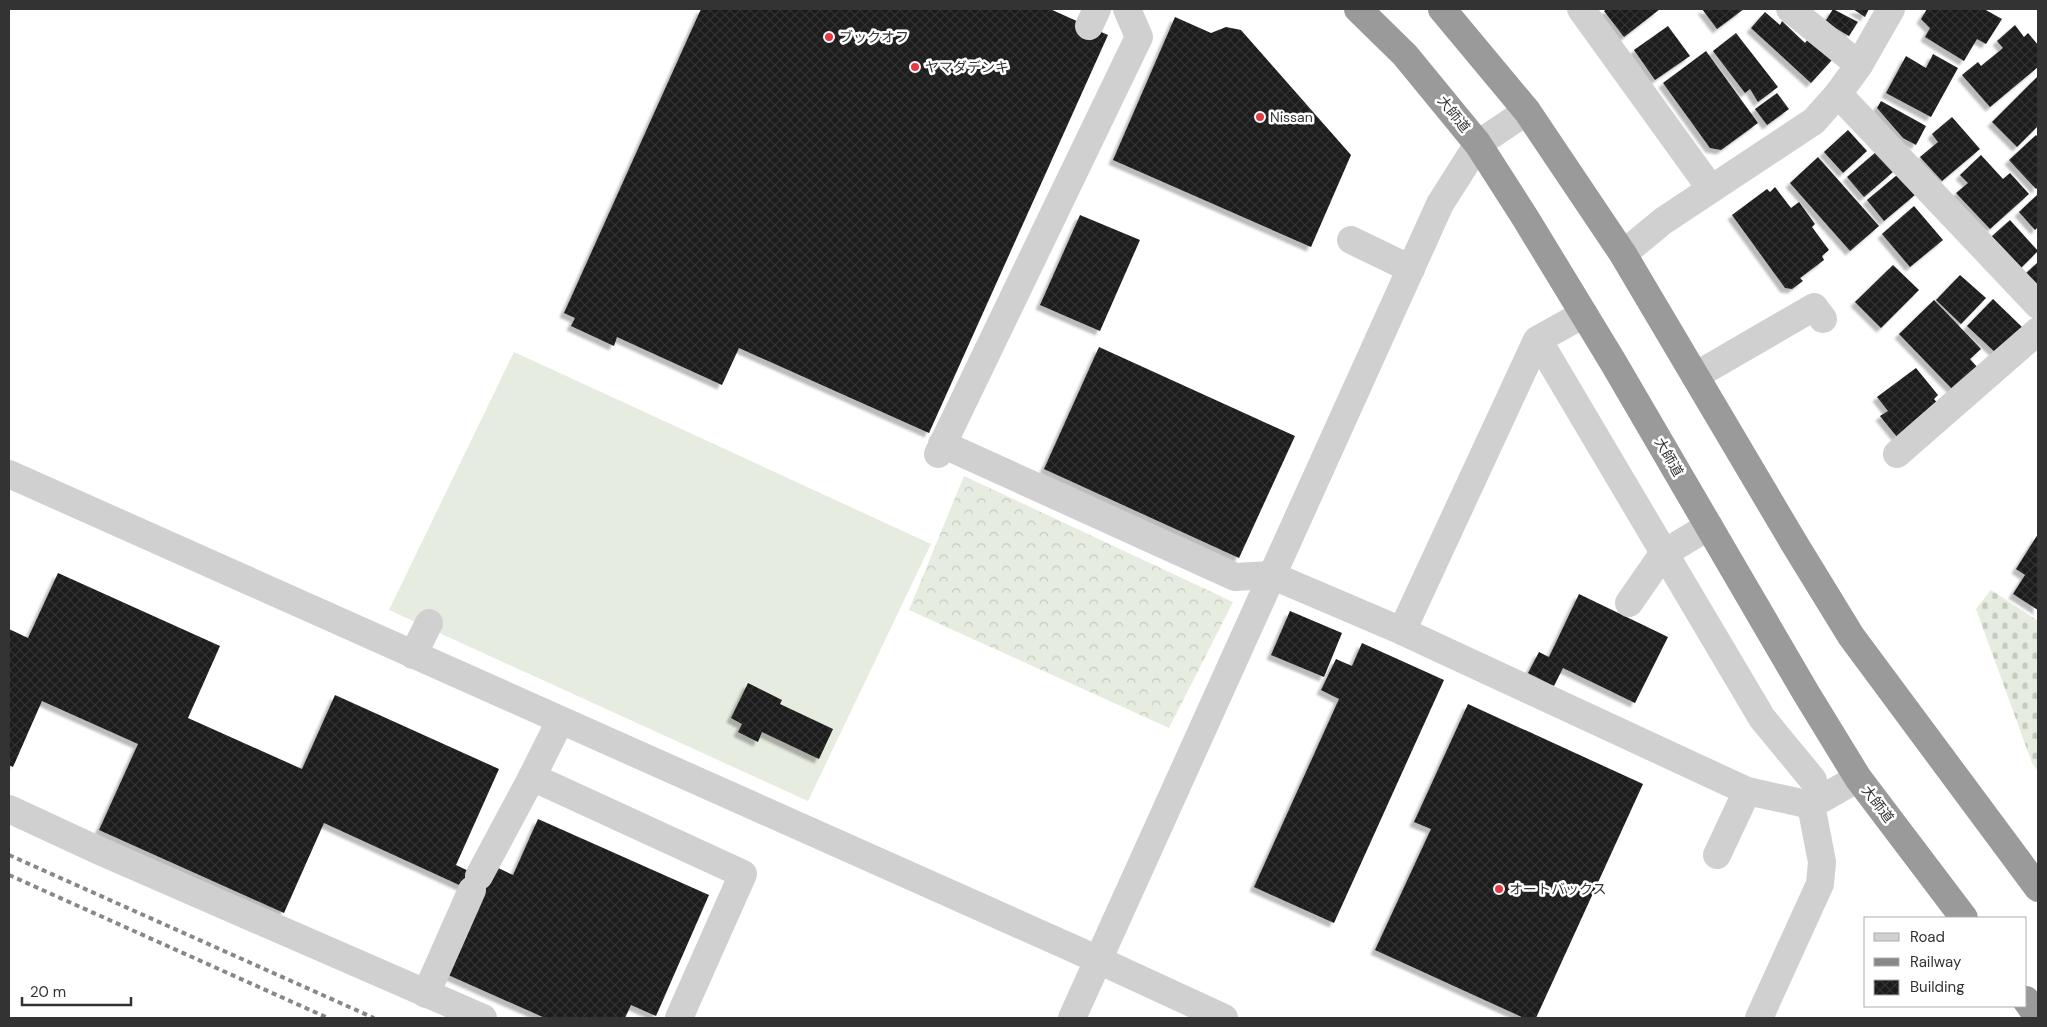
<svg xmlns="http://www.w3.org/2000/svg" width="2047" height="1027" font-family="'DM Sans','Noto Sans JP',sans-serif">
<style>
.forest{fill:url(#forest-crowns)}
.cemetery{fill:url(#cemetery-stones)}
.pitch{fill:#e6ecdf}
.building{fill:url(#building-cross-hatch);filter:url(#shadow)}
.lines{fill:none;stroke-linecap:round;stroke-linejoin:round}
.minor{stroke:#d0d0d0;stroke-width:28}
.highway{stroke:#9a9a9a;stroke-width:28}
.rail{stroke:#888;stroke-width:4;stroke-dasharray:5 4;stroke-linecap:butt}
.poi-dot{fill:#e63946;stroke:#fff;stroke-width:2}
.labels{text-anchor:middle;stroke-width:5;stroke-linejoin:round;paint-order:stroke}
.poi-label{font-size:14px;fill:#333;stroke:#fff;text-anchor:start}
.street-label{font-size:14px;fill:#333;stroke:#fff}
</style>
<defs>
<pattern id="forest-crowns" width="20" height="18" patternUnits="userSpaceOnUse" patternTransform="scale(1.25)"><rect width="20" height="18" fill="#e6ecdf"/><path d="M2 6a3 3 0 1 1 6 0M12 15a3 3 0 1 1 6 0" fill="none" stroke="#c6cbc0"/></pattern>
<pattern id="cemetery-stones" width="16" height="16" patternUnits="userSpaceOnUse" patternTransform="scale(1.25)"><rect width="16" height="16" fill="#e6ecdf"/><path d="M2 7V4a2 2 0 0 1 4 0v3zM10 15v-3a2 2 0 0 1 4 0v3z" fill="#c6cbc0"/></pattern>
<pattern id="building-cross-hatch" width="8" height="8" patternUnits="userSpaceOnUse" patternTransform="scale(1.25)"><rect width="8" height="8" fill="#1a1a1a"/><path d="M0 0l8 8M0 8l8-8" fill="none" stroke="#333"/></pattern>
<filter id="shadow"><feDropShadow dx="-4.5" dy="4.5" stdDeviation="1" flood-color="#0004"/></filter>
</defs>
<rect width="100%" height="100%" fill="#fff"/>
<!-- forest -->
<polygon class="forest" points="964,476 1233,602 1169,728 909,610"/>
<!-- cemetery -->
<polygon class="cemetery" points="1991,590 2038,621 2038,771 2032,763 1976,609"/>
<!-- pitch -->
<polygon class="pitch" points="514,352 931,544 808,801 389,610"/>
<!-- building -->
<g class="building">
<polygon points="701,9 1050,9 1108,35 929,433 739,348 722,385 617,337 614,346 571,326 575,318 564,313"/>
<polygon points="1607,9 1660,9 1624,37 1604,11"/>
<polygon points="1702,9 1744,9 1717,29"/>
<polygon points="1833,9 1858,22 1849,36 1825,22"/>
<polygon points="1853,9 1869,9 1865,17"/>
<polygon points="1927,9 1984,9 2002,19 1986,44 1977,39 1964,61 1925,37 1930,28 1921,19"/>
<polygon points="1765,12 1780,25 1782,21 1805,43 1808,39 1832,60 1811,83 1751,28"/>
<polygon points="1175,17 1211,33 1226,27 1241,30 1351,155 1311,247 1113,160"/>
<polygon points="2015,25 2024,37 2028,33 2038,45 2038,67 1990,107 1962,75 1978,62 1981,66 2003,48 1997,41"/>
<polygon points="1668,26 1690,56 1655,80 1634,50"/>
<polygon points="1736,33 1778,87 1758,102 1750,89 1745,93 1713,51"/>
<polygon points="1706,51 1758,123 1721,150 1710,148 1663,83"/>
<polygon points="1933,54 1958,68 1931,117 1886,93 1906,56 1926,68"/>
<polygon points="2038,76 2038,126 2017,147 1992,122"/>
<polygon points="1777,93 1789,109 1767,125 1755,109"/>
<polygon points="1881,101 1926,126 1916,145 1903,138 1877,108"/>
<polygon points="1952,117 1980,149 1942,181 1920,157 1938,142 1932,134"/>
<polygon points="1848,130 1867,151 1843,173 1824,152"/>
<polygon points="2036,135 2038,137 2038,187 2036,189 2009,160"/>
<polygon points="1876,152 1893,172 1864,197 1847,177"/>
<polygon points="1981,155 2003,179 2010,173 2029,194 1990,229 1956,193 1968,183 1960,175"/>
<polygon points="1818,157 1879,226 1850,251 1790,183"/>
<polygon points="1897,175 1915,195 1884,221 1867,200"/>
<polygon points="1775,187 1791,208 1799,202 1815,224 1812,227 1829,250 1822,256 1824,260 1800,278 1803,281 1792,289 1785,288 1732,215 1767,189 1770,192"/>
<polygon points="2038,194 2038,227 2035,230 2019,212"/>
<polygon points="1914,206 1943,240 1910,267 1882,234"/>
<polygon points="1080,215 1140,240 1100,331 1040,305"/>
<polygon points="2010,220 2038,251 2020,269 1991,237"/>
<polygon points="2038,262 2038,290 2025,274"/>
<polygon points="1893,265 1919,290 1881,328 1855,302"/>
<polygon points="1960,275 1986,298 1961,324 1936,300"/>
<polygon points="1993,299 2022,327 1997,354 1967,326"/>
<polygon points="1934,300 1981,349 1970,359 1979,369 1955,392 1899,334"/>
<polygon points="1099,347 1295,436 1239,558 1044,469"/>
<polygon points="1916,368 1938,395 1934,399 1939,405 1897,437 1880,416 1888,411 1877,397"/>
<polygon points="2038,534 2038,610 2013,594 2025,575 2016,569"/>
<polygon points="58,573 220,646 188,718 302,769 335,695 499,769 456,865 479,876 494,866 513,875 538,819 709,895 656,1016 631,1005 625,1018 545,1018 446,974 481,895 324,823 284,913 99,830 138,744 42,701 13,767 9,765 9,629 28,638"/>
<polygon points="1579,594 1668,637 1635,703 1563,668 1554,686 1528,673 1539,652 1549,657"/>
<polygon points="1290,611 1342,633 1324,677 1271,655"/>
<polygon points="1362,643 1444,680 1334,923 1254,887 1339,699 1321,690 1336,659 1352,666"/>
<polygon points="748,683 782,700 780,704 833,729 819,759 762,732 758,742 738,732 742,724 731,718"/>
<polygon points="1468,704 1643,784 1536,1018 1524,1018 1375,950 1431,829 1414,822"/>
</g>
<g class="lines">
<!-- minor -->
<g class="minor">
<polyline points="1581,9 1711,189"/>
<polyline points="1790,9 1859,65"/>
<polyline points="1089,26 1097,9"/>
<polyline points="1838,94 2038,305"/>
<polyline points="1351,240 1411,269"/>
<polyline points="1623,254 1663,221 1814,121 1838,94 1859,65 1891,9"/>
<polyline points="1544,350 1762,718 1813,780"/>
<polyline points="1695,376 1814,307 1823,319"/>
<polyline points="942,444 1235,577 1271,575 1402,631 1747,791 1811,805 1858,778"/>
<polyline points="938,454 1139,37 1127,9"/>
<polyline points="1897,454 2038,331"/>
<polyline points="9,474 1081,952 1224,1018"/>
<polyline points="1629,603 1663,554 1709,526"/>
<polyline points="1402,631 1537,340 1584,314"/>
<polyline points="413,655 429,623"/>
<polyline points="560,721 532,777 743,874 679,1018"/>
<polyline points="9,809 104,853 483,1018"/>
<polyline points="1717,855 1747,791"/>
<polyline points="479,876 532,777"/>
<polyline points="426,994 472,890"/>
<polyline points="1072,1018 1440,204 1478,144 1527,111"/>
<polyline points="1759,1018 1820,884 1822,862 1811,805"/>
</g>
<!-- highway -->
<g class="highway">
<polyline points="1358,9 1405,55 1478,144 1526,219 1613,362 1806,693 1858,778 1964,918"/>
<polyline points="1442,9 1527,111 1623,254 1794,543 1851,636 2038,888"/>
<polyline points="2026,1000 2038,1017"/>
</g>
<!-- rail -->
<g class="rail">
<polyline points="9,855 374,1018"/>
<polyline points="9,875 328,1018"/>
</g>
</g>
<!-- markers -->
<g class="poi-dot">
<circle cx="829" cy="37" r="5"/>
<circle cx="915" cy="67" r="5"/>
<circle cx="1260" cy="117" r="5"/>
<circle cx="1499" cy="889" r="5"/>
</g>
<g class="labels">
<!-- poi labels -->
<g class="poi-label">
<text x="839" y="42">ブックオフ</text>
<text x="925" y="72">ヤマダデンキ</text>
<text x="1270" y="122">Nissan</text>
<text x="1509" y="894">オートバックス</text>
</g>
<!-- street labels -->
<g class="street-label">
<text transform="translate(1454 114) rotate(51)" y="5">大師道</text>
<text transform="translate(1669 457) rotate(60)" y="5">大師道</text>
<text transform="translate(1878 804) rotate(53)" y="5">大師道</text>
</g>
</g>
<!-- border -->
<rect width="2047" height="1027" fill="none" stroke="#333333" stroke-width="20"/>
<!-- legend -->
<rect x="1864" y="917" width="162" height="90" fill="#ffffff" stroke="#adadad"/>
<rect x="1874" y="933" width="25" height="8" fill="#d0d0d0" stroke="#adadad"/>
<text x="1910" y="942" font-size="15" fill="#333333">Road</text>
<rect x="1874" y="958" width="25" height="8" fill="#888888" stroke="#adadad"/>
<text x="1910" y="967" font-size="15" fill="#333333">Railway</text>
<rect x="1874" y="980" width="25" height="15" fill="url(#building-cross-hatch)" stroke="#adadad"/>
<text x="1910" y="992" font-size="15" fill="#333333">Building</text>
<!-- scale -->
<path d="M22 997v8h109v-8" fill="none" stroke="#333333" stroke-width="2.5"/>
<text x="30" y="997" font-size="15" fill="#333333" stroke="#ffffff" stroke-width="4" paint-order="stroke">20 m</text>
</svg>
